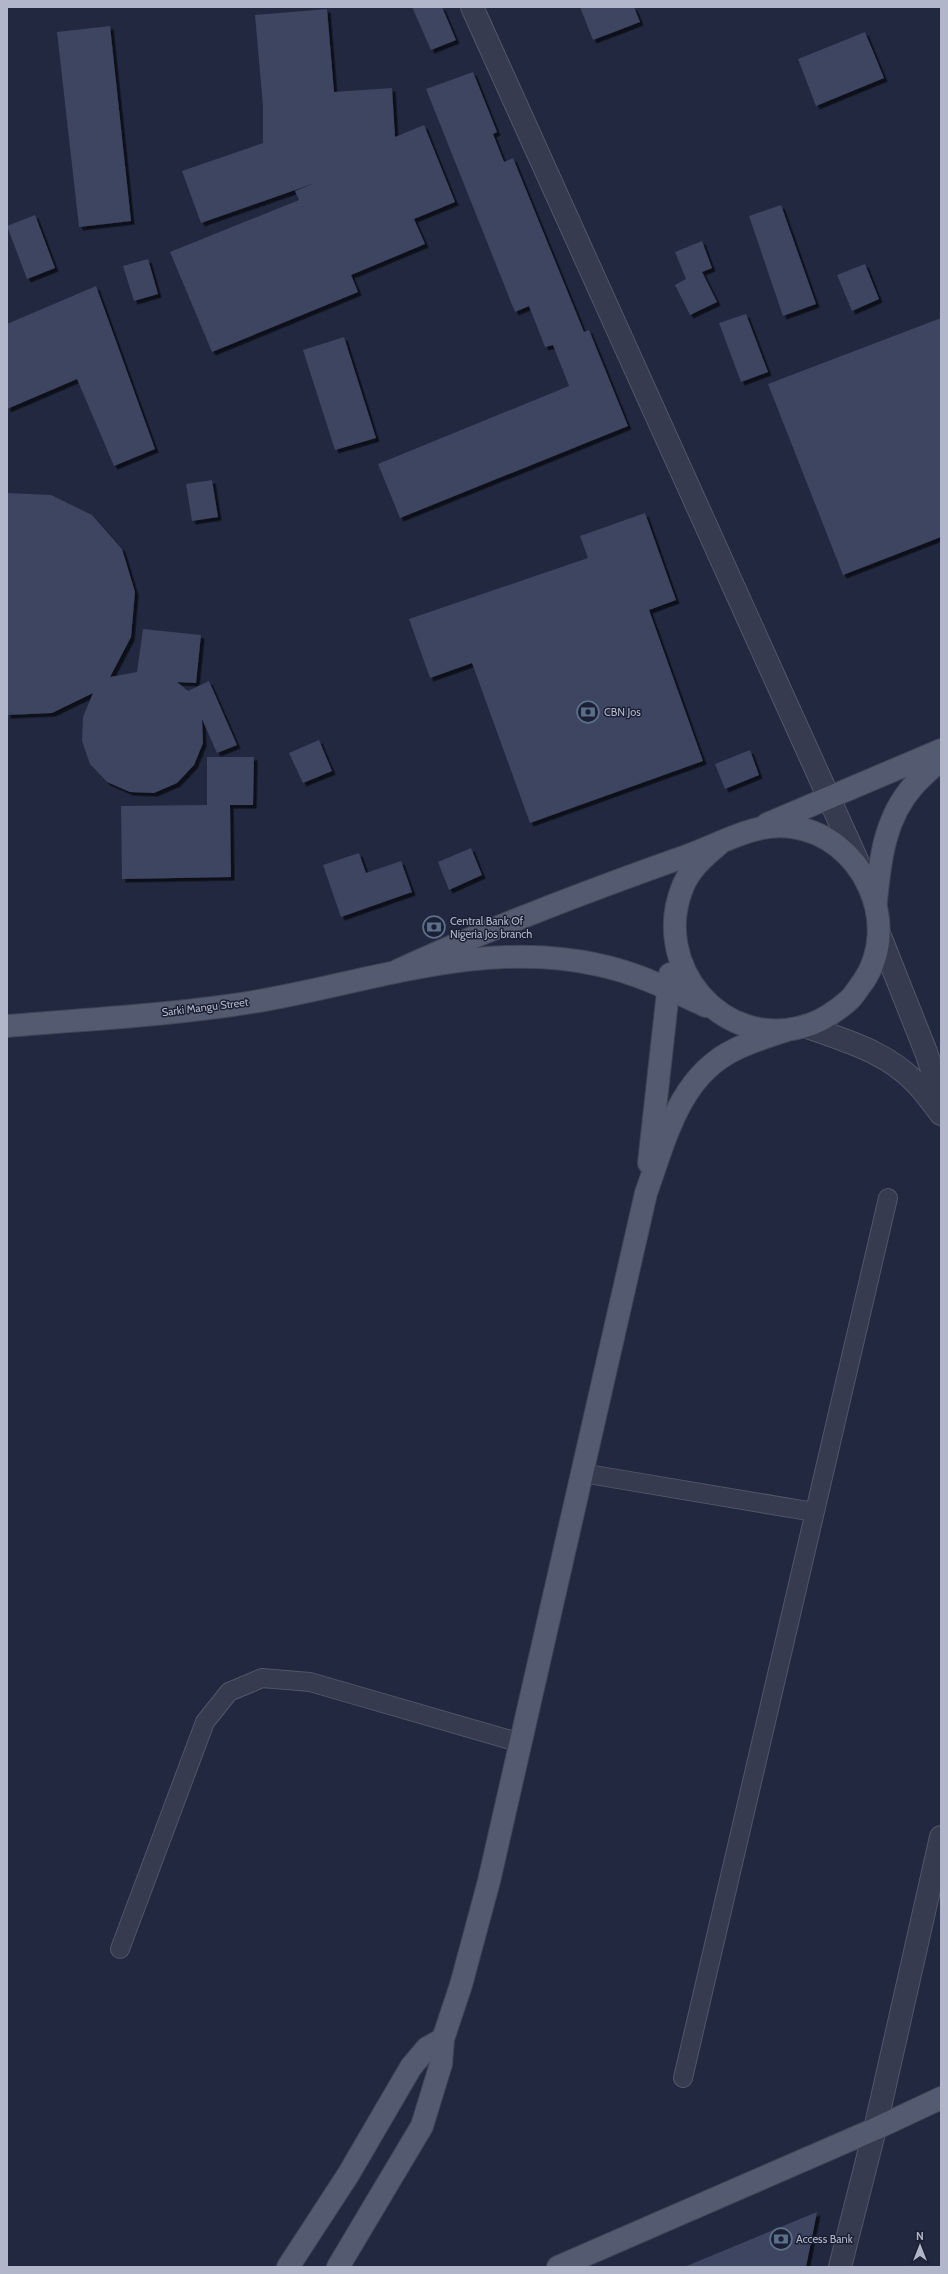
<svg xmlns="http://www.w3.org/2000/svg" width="948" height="2274" font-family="Cabin,sans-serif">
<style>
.building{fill:#3d4460;filter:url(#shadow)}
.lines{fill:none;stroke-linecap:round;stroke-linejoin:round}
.lane-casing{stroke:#51566a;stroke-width:20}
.street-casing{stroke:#51566a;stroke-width:24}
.primary-casing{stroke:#3f4458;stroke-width:24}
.lane{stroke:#363b4f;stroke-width:18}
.street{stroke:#363b4f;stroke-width:22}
.primary{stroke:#545a6f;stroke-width:22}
.labels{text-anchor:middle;stroke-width:3;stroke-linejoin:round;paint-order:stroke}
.poi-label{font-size:11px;fill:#b2b6ca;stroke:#1b2034;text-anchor:start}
.street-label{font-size:11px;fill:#b2b6ca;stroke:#1b2034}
</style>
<defs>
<filter id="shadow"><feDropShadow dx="3.5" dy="3.5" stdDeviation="0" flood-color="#0009"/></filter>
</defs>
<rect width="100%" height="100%" fill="#21283f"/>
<!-- building -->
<g class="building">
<polygon points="412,7 442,7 456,40 431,50"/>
<polygon points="580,7 634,7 640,22 593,40"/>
<polygon points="327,9 334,92 392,88 395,137 424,125 455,202 414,219 425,244 351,275 358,292 212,352 170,252 299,200 295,191 315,183 201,223 182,171 263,143 263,106 255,15"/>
<polygon points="110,26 131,221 79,227 57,32"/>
<polygon points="865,32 884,78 816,106 798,59"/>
<polygon points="473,72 497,132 493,134 504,162 513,158 584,332 589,330 628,426 400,518 378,464 569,386 553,345 545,347 529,306 515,312 426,89"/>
<polygon points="781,205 816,304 783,316 749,216"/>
<polygon points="35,215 55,268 27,279 7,226"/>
<polygon points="702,241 712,268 702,272 717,302 690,315 675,285 686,279 675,252"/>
<polygon points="148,259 158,294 134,301 123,266"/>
<polygon points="865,264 879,299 852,311 837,275"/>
<polygon points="96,286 155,449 114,466 77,379 7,409 7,324"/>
<polygon points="746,314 768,372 741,382 719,323"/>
<polygon points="941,318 941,537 843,575 768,384"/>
<polygon points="344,337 376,438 335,450 303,350"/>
<polygon points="212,480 218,517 192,521 186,484"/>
<polygon points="7,493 51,495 92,515 122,549 135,592 131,637 110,677 137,672 143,629 201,635 196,683 177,682 188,691 209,681 237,745 217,753 202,719 203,743 194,765 177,783 154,793 130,792 107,782 90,764 82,741 83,717 93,693 52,713 7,715"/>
<polygon points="645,513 676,600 649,610 703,761 530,823 472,663 430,678 409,619 588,558 580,536"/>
<polygon points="319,740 332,771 303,783 289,753"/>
<polygon points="750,750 759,775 725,789 715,764"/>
<polygon points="207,757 254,757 253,805 230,805 231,877 122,879 121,806 207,805"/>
<polygon points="471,848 482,875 449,890 438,862"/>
<polygon points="359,853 366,873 401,861 412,892 341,917 323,865"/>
<polygon points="817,2212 806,2267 684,2267"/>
</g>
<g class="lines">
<!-- lane casing -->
<g class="lane-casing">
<g id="lane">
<polyline points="582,1473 814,1512"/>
<polyline points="120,1949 205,1722 229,1692 262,1678 310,1682 521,1743"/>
<polyline points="683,2078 888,1198"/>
</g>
</g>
<!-- street casing -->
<g class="street-casing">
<g id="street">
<polyline points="472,7 861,869"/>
<polyline points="880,936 926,1052 941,1097"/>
<path d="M805 1026C845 1041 886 1051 916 1083 925 1092 933 1104 941 1114"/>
<polyline points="840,2267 875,2129 941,1837"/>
</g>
</g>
<!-- primary casing -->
<g class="primary-casing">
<g id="primary">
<polyline points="767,824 941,750"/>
<path d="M876 901C880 859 885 817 914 785 922 776 932 768 941 759"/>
<path d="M399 970C494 926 590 890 689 855 723 843 754 822 792 827 862 836 903 924 863 982 858 988 854 996 848 1001 835 1012 821 1022 805 1026 722 1051 650 965 683 886 690 869 704 857 718 845"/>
<path d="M7 1026C89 1019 172 1015 253 1002 367 983 483 938 599 965 637 973 671 990 706 1006"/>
<polyline points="649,1163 670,974"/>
<polyline points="288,2267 348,2175 411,2067 427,2048 443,2039"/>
<path d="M338 2267 422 2126 441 2064 443 2039 461 1985 489 1881 646 1193C666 1138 679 1076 736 1049 752 1041 770 1036 787 1030"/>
<polyline points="558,2267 875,2129 941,2098"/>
</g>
</g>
<!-- lane -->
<use href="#lane" class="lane"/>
<!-- street -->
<use href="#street" class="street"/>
<!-- primary -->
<use href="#primary" class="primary"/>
</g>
<!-- icons -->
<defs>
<g id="bank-ring" transform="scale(1.15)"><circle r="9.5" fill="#1b2034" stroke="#5c6f8a" stroke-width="1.5"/><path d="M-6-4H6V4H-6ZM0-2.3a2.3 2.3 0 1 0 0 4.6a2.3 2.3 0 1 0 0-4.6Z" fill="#5c6f8a"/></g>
</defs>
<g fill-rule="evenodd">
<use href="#bank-ring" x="588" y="712"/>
<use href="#bank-ring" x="434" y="927"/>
<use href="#bank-ring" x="781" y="2239"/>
</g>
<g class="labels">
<!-- poi labels -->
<g class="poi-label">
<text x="604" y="716">CBN Jos</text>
<text x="450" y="925">Central Bank Of<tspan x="450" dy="13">Nigeria Jos branch</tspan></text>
<text x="796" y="2243">Access Bank</text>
</g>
<!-- street labels -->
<g class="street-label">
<text transform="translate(205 1007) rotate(-7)" y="4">Sarki Mangu Street</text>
</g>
</g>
<!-- border -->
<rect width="948" height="2274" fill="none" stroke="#b2b6ca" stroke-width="16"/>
<!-- north arrow -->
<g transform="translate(920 2246)" stroke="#1b2034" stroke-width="3" paint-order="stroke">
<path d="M0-3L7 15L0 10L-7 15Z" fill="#b2b6ca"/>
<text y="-6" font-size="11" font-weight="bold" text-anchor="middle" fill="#b2b6ca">N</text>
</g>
</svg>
